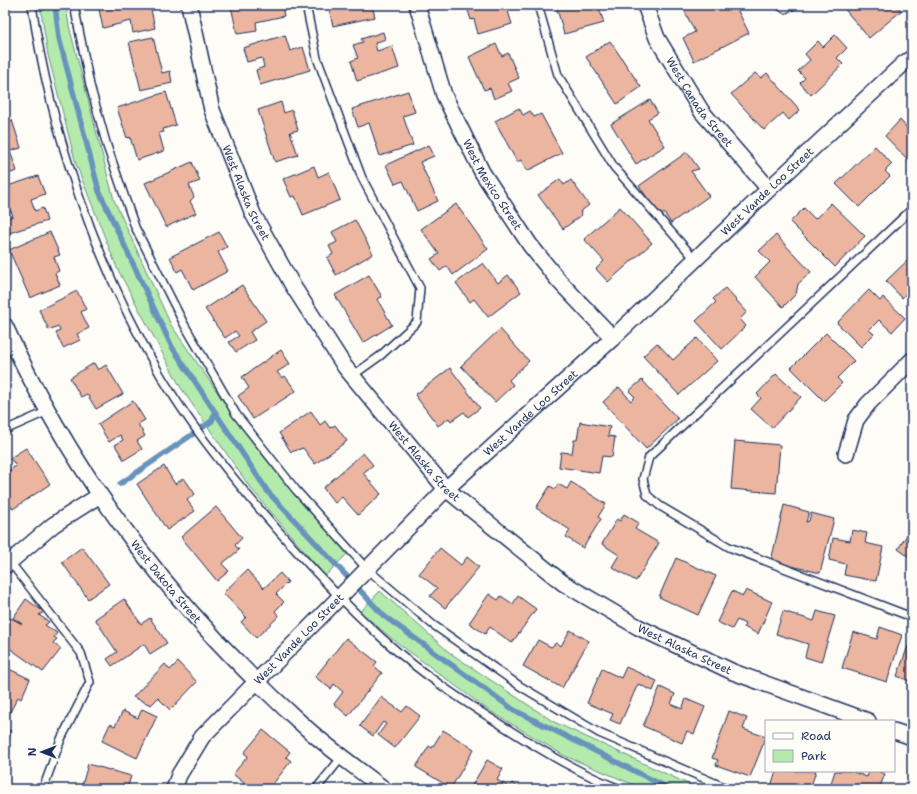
<svg xmlns="http://www.w3.org/2000/svg" width="917" height="794" font-family="'Shantell Sans',sans-serif">
<style>
.green{fill:#b4ebad;stroke:#688d86}
.lines{fill:none;stroke-linecap:round;stroke-linejoin:round}
.stream{stroke:#6893bc;stroke-width:5.5}
.building{fill:#ebb5a0;stroke:#1b2f5e}
.lane-casing{stroke:#1b2f5e;stroke-width:10}
.street-casing{stroke:#1b2f5e;stroke-width:18}
.lane{stroke:#fdfcf7;stroke-width:7}
.street{stroke:#fdfcf7;stroke-width:15}
.labels{text-anchor:middle;stroke-width:3;stroke-linejoin:round;paint-order:stroke}
.street-label{font-size:11px;fill:#1b2f5e;stroke:#fdfcf7}
</style>
<rect width="100%" height="100%" fill="#fdfcf7"/>
<filter id="ink" filterUnits="userSpaceOnUse"><feTurbulence type="fractalNoise" baseFrequency=".025" numOctaves="2"/><feDisplacementMap in="SourceGraphic" scale="8" xChannelSelector="R" yChannelSelector="G"/><feConvolveMatrix kernelMatrix="1 2 1 2 8 2 1 2 1" color-interpolation-filters="sRGB"/></filter>
<g filter="url(#ink)">
<!-- green -->
<g class="green">
<polygon points="40,5 66,5 69,26 114,200 171,325 242,428 347,554 325,576 249,486 181,388 117,268 76,164 48,55"/>
<polygon points="380,591 450,653 554,722 699,789 644,789 565,756 487,709 395,641 360,612"/>
</g>
<g class="lines">
<!-- stream -->
<g class="stream">
<polyline points="55,5 59,38 99,191 172,347 268,492 384,616 514,710 670,789"/>
<polyline points="120,484 212,421 215,412"/>
</g>
</g>
<!-- building -->
<g class="building">
<polygon points="98,5 150,5 155,28 133,33 131,21 103,28"/>
<polygon points="235,5 282,5 284,16 256,22 257,31 237,34 231,6"/>
<polygon points="328,5 372,5 375,17 333,26"/>
<polygon points="455,5 506,5 512,24 478,34 474,19 471,20 467,7 456,10"/>
<polygon points="556,5 598,5 604,23 564,34"/>
<polygon points="693,5 735,5 749,33 694,61 683,38 695,32 684,10"/>
<polygon points="897,5 901,11 869,38 842,6"/>
<polygon points="383,32 385,39 375,43 377,51 392,46 399,68 357,81 351,61 358,58 353,45 363,42 361,39"/>
<polygon points="285,35 290,51 303,47 310,70 260,85 256,70 264,67 262,58 247,62 243,48"/>
<polygon points="835,35 847,48 837,58 843,64 811,95 800,83 805,78 798,71 810,60 805,54 818,41 823,47"/>
<polygon points="153,37 162,73 170,71 172,83 141,90 129,42"/>
<polygon points="610,41 641,87 617,104 586,57"/>
<polygon points="496,44 502,56 508,53 519,78 508,83 512,91 494,99 490,88 484,90 469,57"/>
<polygon points="755,73 761,78 767,73 800,110 789,120 783,113 764,130 731,94"/>
<polygon points="408,91 415,112 403,116 413,145 380,156 369,123 358,127 352,109"/>
<polygon points="166,92 176,125 163,129 164,132 159,133 164,151 137,160 130,137 127,138 117,108"/>
<polygon points="650,100 658,113 648,119 665,146 636,164 611,124"/>
<polygon points="281,102 284,113 292,110 298,130 290,132 298,155 275,162 258,110"/>
<polygon points="519,108 523,115 530,111 534,117 541,114 562,153 527,171 521,160 517,162 495,121"/>
<polygon points="12,120 21,148 10,151 17,171 5,175 5,122"/>
<polygon points="900,120 909,130 912,127 912,164 885,136"/>
<polygon points="429,145 434,156 420,162 438,201 417,211 403,181 395,184 386,165"/>
<polygon points="875,146 892,164 885,171 890,176 859,207 836,184"/>
<polygon points="687,152 699,169 691,171 709,196 671,223 664,213 660,216 639,186"/>
<polygon points="192,162 200,181 189,185 194,197 190,201 196,213 166,227 145,183"/>
<polygon points="314,166 318,177 329,172 340,200 303,215 295,196 291,197 283,179"/>
<polygon points="38,176 45,194 31,199 35,211 43,208 47,221 9,233 5,219 13,216 11,211 5,213 5,187"/>
<polygon points="560,179 564,185 571,180 589,205 580,212 582,215 563,229 538,195"/>
<polygon points="831,203 865,236 835,267 790,222 804,208 815,219"/>
<polygon points="456,204 488,249 453,275 447,266 440,271 431,259 439,254 421,229"/>
<polygon points="620,207 652,243 608,282 596,269 604,261 584,239"/>
<polygon points="355,220 373,254 336,275 327,258 333,254 329,246 337,242 332,232"/>
<polygon points="50,232 60,255 54,257 59,271 55,273 60,285 30,298 9,250"/>
<polygon points="219,232 227,247 218,252 228,271 193,290 182,269 177,272 170,257"/>
<polygon points="776,235 811,272 798,284 796,294 783,307 755,277 770,262 759,251"/>
<polygon points="912,256 912,288 902,298 886,281"/>
<polygon points="483,263 498,283 508,275 521,292 488,317 474,299 470,302 456,283"/>
<polygon points="369,275 382,297 377,299 392,325 363,343 335,295"/>
<polygon points="242,285 266,321 250,332 255,340 236,352 229,342 239,336 235,331 225,338 205,309"/>
<polygon points="725,288 747,312 740,319 746,326 722,349 696,321 716,302 713,299"/>
<polygon points="869,290 880,301 883,297 905,318 892,332 879,320 869,330 874,334 861,347 837,323"/>
<polygon points="77,291 86,309 81,312 89,328 77,334 80,340 63,348 56,333 60,331 58,326 49,330 39,310"/>
<polygon points="500,329 529,361 509,380 513,385 495,402 461,366"/>
<polygon points="826,333 854,361 837,378 842,383 824,401 791,368"/>
<polygon points="697,338 717,361 679,395 643,356 657,343 673,360"/>
<polygon points="281,350 290,364 277,372 282,378 285,376 296,391 253,419 238,396 249,388 242,377"/>
<polygon points="94,363 98,370 106,365 123,394 96,409 87,394 81,397 70,378"/>
<polygon points="450,368 480,408 468,417 464,412 451,421 449,418 438,426 415,395"/>
<polygon points="776,374 801,397 772,428 751,409 761,398 757,394"/>
<polygon points="642,380 678,419 646,449 603,402 619,387 631,401 635,397 629,391"/>
<polygon points="133,401 145,420 138,424 145,436 137,441 142,449 124,460 115,445 123,440 120,435 109,442 98,424"/>
<polygon points="311,411 320,425 325,421 330,428 335,425 347,441 315,464 303,448 291,452 279,433"/>
<polygon points="580,422 610,427 608,436 615,437 612,457 602,456 599,473 559,467 561,452 572,453 574,440 577,440"/>
<polygon points="735,441 780,445 776,493 731,489"/>
<polygon points="26,448 50,484 13,509 5,498 5,490 8,487 5,482 5,473 16,466 10,458"/>
<polygon points="363,453 373,465 363,473 381,494 358,515 342,497 335,503 323,488"/>
<polygon points="164,466 175,484 184,478 195,494 187,500 195,511 167,530 137,484"/>
<polygon points="571,482 606,504 598,517 601,519 583,548 566,537 570,530 536,508 550,486 555,489 558,484 567,489"/>
<polygon points="784,505 809,512 806,522 809,521 811,513 834,519 820,573 771,561"/>
<polygon points="216,507 242,538 235,545 239,550 222,564 229,571 217,581 181,537"/>
<polygon points="624,514 639,523 635,529 659,543 636,581 612,567 619,555 602,544 617,519 620,521"/>
<polygon points="912,527 912,559 898,549"/>
<polygon points="852,530 867,533 865,543 883,547 876,581 844,575 846,564 829,560 833,538 850,541"/>
<polygon points="82,547 109,584 88,599 62,562"/>
<polygon points="440,548 461,565 467,557 479,567 445,608 430,596 437,588 419,574"/>
<polygon points="676,558 716,576 698,615 659,597"/>
<polygon points="247,570 264,588 280,573 288,582 276,594 284,602 275,611 279,616 256,638 241,622 246,617 223,593"/>
<polygon points="746,590 772,602 758,634 744,627 745,624 737,620 732,629 717,622 732,591 743,596"/>
<polygon points="489,594 498,600 501,596 513,604 518,596 536,609 512,643 490,627 485,634 469,623"/>
<polygon points="26,599 44,612 39,615 49,622 45,625 57,633 54,637 57,639 53,643 61,649 43,672 5,645 5,627 11,618 22,624 13,618"/>
<polygon points="124,599 141,624 150,618 167,643 150,654 144,644 112,666 107,659 117,652 95,619"/>
<polygon points="783,611 814,621 817,611 835,616 821,662 805,657 808,644 776,634"/>
<polygon points="880,627 902,635 887,682 842,668 853,632 877,639"/>
<polygon points="570,630 589,641 562,688 523,666 538,640 551,647 556,643 561,646"/>
<polygon points="346,638 377,662 374,666 382,673 348,716 334,704 343,692 334,684 331,689 315,677"/>
<polygon points="908,646 912,648 912,682 897,676"/>
<polygon points="178,662 197,682 170,710 158,698 151,705 133,697 165,664 170,670"/>
<polygon points="5,667 30,679 21,699 18,697 9,714 5,712"/>
<polygon points="626,667 657,681 653,691 638,684 620,724 610,720 613,714 587,703 602,669 621,678"/>
<polygon points="660,687 675,694 671,704 682,709 686,699 705,707 694,734 687,731 682,743 643,726"/>
<polygon points="381,697 402,712 407,706 420,716 395,748 378,735 386,724 383,722 373,736 360,726"/>
<polygon points="142,709 157,716 137,758 102,741 110,724 115,726 123,711 138,718"/>
<polygon points="729,711 747,718 743,729 766,737 750,777 716,765 718,760 712,758"/>
<polygon points="5,729 11,731 5,755"/>
<polygon points="263,730 290,752 286,757 291,761 269,789 251,789 233,774 248,756 244,753"/>
<polygon points="443,730 474,749 451,788 416,767 429,746 432,748"/>
<polygon points="487,760 503,769 497,780 509,787 512,783 520,788 519,789 470,789"/>
<polygon points="88,764 131,776 127,789 81,789"/>
<polygon points="776,771 816,771 810,789 770,789"/>
<polygon points="835,771 851,771 867,777 869,771 877,771 885,774 879,789 829,789"/>
</g>
<g class="lines">
<!-- lane casing -->
<g class="lane-casing">
<g id="lane">
<path d="M32 5C50 130 97 267 161 376 190 425 225 469 262 512 300 556 339 599 382 638 421 674 466 703 511 731 546 753 581 774 620 789"/>
<polyline points="74,5 90,85 107,146 135,227 184,324 236,414 296,490 367,569 432,624 520,686 599,733 729,789"/>
<polyline points="306,5 317,58 362,178 420,288 417,322 380,356 352,376"/>
<polyline points="538,5 558,75 614,167 695,259"/>
<polyline points="779,5 785,9 794,5"/>
<polyline points="912,209 649,457 643,479 647,495 660,506 729,547 909,616 912,615"/>
<polyline points="5,430 48,411"/>
<polyline points="10,562 81,653 90,682 61,739 43,789"/>
<polyline points="316,789 342,757"/>
</g>
</g>
<!-- street casing -->
<g class="street-casing">
<g id="street">
<path id="s1" d="M189 5 212 110 253 214 293 286 345 367 446 489 563 583 638 627 733 672 868 721"/>
<path id="s2" d="M417 5 444 95 482 172 530 245 559 281 613 338"/>
<path id="s3" d="M645 5 657 38 702 112 769 189"/>
<path id="s4" d="M5 326C74 479 179 614 303 725 328 748 357 768 384 789"/>
<polyline points="846,454 856,420 868,404 912,360"/>
<polyline points="5,566 53,525 100,495"/>
<polyline points="894,731 912,737"/>
<path id="s5" d="M174 789 179 775 202 737 446 489 613 338 769 189 903 64 912 58"/>
</g>
</g>
<!-- lane -->
<use href="#lane" class="lane"/>
<!-- street -->
<use href="#street" class="street"/>
</g>
</g>
<g class="labels">
<!-- street labels -->
<g class="street-label">
<text dy="4" stroke="none"><textPath href="#s3" startOffset="112">West Canada Street</textPath></text>
<text dy="4" stroke="none"><textPath href="#s2" startOffset="196">West Mexico Street</textPath></text>
<text dy="4" stroke="none"><textPath href="#s5" startOffset="845">West Vande Loo Street</textPath></text>
<text dy="4" stroke="none"><textPath href="#s1" startOffset="197">West Alaska Street</textPath></text>
<text dy="4" stroke="none"><textPath href="#s5" startOffset="521">West Vande Loo Street</textPath></text>
<text dy="4" stroke="none"><textPath href="#s1" startOffset="521">West Alaska Street</textPath></text>
<text dy="4" stroke="none"><textPath href="#s4" startOffset="303">West Dakota Street</textPath></text>
<text dy="4" stroke="none"><textPath href="#s5" startOffset="197">West Vande Loo Street</textPath></text>
<text dy="4" stroke="none"><textPath href="#s1" startOffset="845">West Alaska Street</textPath></text>
</g>
</g>
<!-- margin -->
<rect width="917" height="794" fill="none" stroke="#fdfcf7" stroke-width="20"/>
<rect x="10" y="10" width="897" height="774" fill="none" stroke="#1b2f5e" stroke-width="1.5" filter="url(#ink)"/>
<!-- legend -->
<rect x="765" y="720" width="130" height="52" fill="#fdfcf7" stroke="#a3aaba"/>
<rect x="773" y="733" width="20" height="6" fill="#fdfcf7" stroke="#a3aaba"/>
<text x="801" y="740" font-size="12" fill="#1b2f5e">Road</text>
<rect x="773" y="750" width="20" height="12" fill="#b4ebad" stroke="#a3aaba"/>
<text x="801" y="760" font-size="12" fill="#1b2f5e">Park</text>
<!-- north arrow -->
<g transform="translate(42 752) rotate(270)" stroke="#fdfcf7" stroke-width="3" paint-order="stroke">
<path d="M0-3L7 15L0 10L-7 15Z" fill="#1b2f5e"/>
<text y="-6" font-size="11" font-weight="bold" text-anchor="middle" fill="#1b2f5e">N</text>
</g>
</svg>
